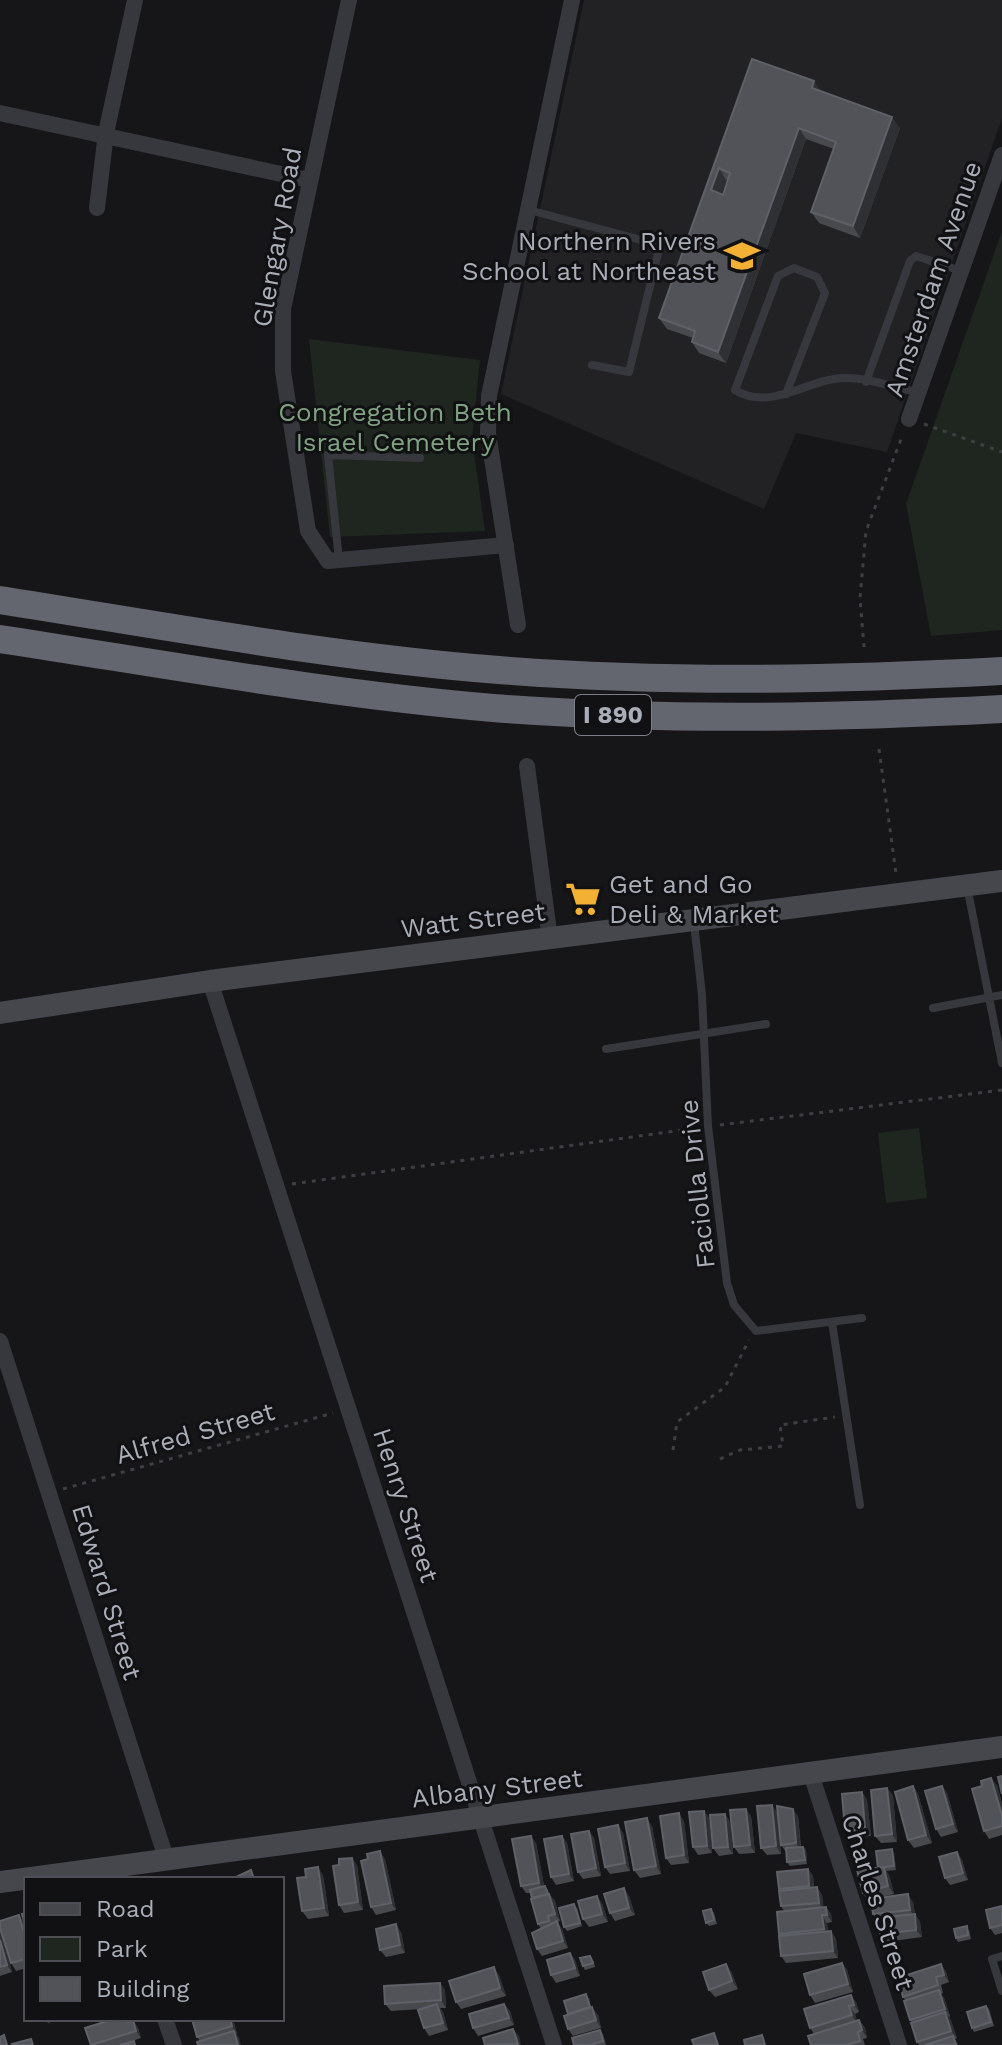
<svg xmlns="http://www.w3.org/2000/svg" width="1002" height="2045" font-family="'Work Sans',sans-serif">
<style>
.built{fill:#222225}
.green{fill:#1e261f}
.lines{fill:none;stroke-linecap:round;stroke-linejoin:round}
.path{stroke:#3d3f44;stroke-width:3;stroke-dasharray:4 6;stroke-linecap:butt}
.lane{stroke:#37383d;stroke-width:8}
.street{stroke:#37383d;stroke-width:16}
.secondary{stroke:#45474d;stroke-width:22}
.highway{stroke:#63666e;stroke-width:28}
.wall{fill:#47494d;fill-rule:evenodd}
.shaded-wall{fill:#2f3033}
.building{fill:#525359;stroke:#5f6168;stroke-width:2;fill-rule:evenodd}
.labels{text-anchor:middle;stroke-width:6;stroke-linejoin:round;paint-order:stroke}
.shield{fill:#111113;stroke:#7b7e86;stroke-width:2}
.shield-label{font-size:24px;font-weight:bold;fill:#a8adb8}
.street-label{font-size:26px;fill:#a8adb8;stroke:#111113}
.poi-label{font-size:26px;fill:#a8adb8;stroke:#111113;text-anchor:end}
.park-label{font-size:26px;fill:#7fa381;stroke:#111113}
</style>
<rect width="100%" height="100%" fill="#161618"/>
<!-- built -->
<polygon class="built" points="584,0 1002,0 1002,118 887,452 796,433 764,509 501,394"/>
<!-- green -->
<g class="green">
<polygon points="1002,231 1002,630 931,636 906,504"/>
<polygon points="309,339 480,360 472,438 485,531 330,537"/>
<polygon points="919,1128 927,1198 886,1203 878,1133"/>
</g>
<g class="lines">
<!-- path -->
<g class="path">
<polyline points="924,424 1002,452"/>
<polyline points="864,647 860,598 866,531 903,434"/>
<polyline points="879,749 896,873"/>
<polyline points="720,1125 1002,1090"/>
<polyline points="292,1184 697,1128"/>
<polyline points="673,1450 677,1422 725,1387 749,1340"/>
<polyline points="720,1459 740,1450 783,1446 780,1425 835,1417"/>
<polyline points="63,1489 333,1413"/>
</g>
<!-- lane -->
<g class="lane">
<polyline points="529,210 660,245 629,372 592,365"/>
<polyline points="866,382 910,261 916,256 961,271"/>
<path d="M786 394 825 293 817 277 794 268 778 276 735 390C771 412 808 379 843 378 867 377 895 388 918 392"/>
<polyline points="339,560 328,455 420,458"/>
<polyline points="967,886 1002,1063"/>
<polyline points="694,923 702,995 708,1126 727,1283 734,1305 756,1331 862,1318"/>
<polyline points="933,1008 1002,995"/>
<polyline points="606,1049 766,1024"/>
<polyline points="832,1322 860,1505"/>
<polyline points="1002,1956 992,1959 1002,1991"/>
</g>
<!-- street -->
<g class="street">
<polyline points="349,0 283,309 283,371 308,531 328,561 506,545"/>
<polyline points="0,113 309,180"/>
<polyline points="97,208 106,133 135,0"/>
<polyline points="909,419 1002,155"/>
<polyline points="518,625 488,433 489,396 572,0"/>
<polyline points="527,766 550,939"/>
<polyline points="210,981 554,2045"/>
<polyline points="0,1341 166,1858"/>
<polyline points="811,1774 899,2045"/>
<polyline points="165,2019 174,2045"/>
</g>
<!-- secondary -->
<g class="secondary">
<polyline points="0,1013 210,981 1002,881"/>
<polyline points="0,1882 1002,1747"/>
</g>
<!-- highway -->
<g class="highway">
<path d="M0 600C166 626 332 657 499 670 667 683 834 680 1002 671"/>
<path d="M0 639C164 664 328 694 493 708 663 721 832 718 1002 709"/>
</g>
</g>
<!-- wall -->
<g class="wall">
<path d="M752 59 900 128 860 238 819 223 811 212 834 149 806 139 726 363 699 353 692 342 693 338 667 329 659 318ZM726 180H728L723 195 721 194Z"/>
<polygon points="997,1785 1002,1804 1002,1835 989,1839 984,1831"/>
<polygon points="913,1786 918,1794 932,1843 914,1848 908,1840"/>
<polygon points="942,1786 947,1793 958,1832 941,1837 936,1829"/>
<polygon points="887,1788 893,1796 897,1842 881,1843 875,1836"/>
<polygon points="862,1792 867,1800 871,1836 850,1838 845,1831"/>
<polygon points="704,1811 709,1818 712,1853 698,1855 693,1847"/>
<polygon points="777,1812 781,1854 767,1855 761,1848"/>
<polygon points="751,1816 755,1853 739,1854 734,1847"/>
<polygon points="798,1816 801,1847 803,1847 806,1850 807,1864 790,1866 787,1862 786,1852 781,1845"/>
<polygon points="684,1821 689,1863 671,1865 666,1858"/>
<polygon points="730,1821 733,1854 719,1856 713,1848"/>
<polygon points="618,1825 623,1833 630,1871 610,1874 605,1867"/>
<polygon points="652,1826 661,1874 640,1878 634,1870"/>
<polygon points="589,1831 594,1838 601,1876 583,1879 578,1872"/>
<polygon points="562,1836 567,1843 574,1881 556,1885 551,1877"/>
<polygon points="536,1843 544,1886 548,1890 549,1894 555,1901 560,1921 557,1922 562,1929 568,1948 542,1956 537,1949 541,1929 538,1924 531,1893 526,1893 521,1886"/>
<polygon points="892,1849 894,1853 896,1870 886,1871 889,1875 894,1894 877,1898 913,1902 915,1914 920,1922 922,1937 885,1942 880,1934 878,1922 873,1914 871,1899 868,1900 863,1893 878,1868"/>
<polygon points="957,1852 962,1860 968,1880 950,1885 945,1878"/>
<polygon points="385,1859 396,1910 376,1915 371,1907"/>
<polygon points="357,1865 363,1910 344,1913 339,1905"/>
<polygon points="808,1869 813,1876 814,1888 817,1887 822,1895 823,1907 826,1907 831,1914 832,1922 827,1923 828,1932 831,1931 836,1939 838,1958 786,1963 781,1956 781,1936 779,1934 784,1911 781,1906 781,1891 779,1889"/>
<polygon points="323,1875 329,1916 308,1919 302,1911 306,1877"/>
<polygon points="629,1896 635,1915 615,1921 610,1913"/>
<polygon points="602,1903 608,1922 589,1927 583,1919"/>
<polygon points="1002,1906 1002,1933 995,1935 990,1928"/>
<polygon points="577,1907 582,1926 567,1931 564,1927"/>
<polygon points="711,1909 714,1913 717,1924 709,1926 706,1923"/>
<polygon points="0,1930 12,1972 0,1976"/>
<polygon points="26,1930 26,1968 16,1971 11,1963"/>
<polygon points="969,1930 971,1939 958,1942 956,1938"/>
<polygon points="401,1932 405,1953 386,1957 380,1950"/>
<polygon points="570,1953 575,1960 580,1976 556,1983 551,1975"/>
<polygon points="593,1959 595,1967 585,1970 583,1966"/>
<polygon points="842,1963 847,1970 853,1992 815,2003 810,1995"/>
<polygon points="941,1964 946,1972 949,1982 941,1985 943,1993 941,1994 944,1998 950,2016 949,2017 957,2038 955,2039 958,2045 919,2045 917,2042 912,2023 910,2020 906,2001 903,1997"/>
<polygon points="731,1971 738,1989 715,1997 709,1990"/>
<polygon points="499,1975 506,1996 461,2009 456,2002"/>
<polygon points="440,1983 445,1990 446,2008 440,2008 443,2012 448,2030 429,2036 424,2028 421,2009 391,2011 385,2004"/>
<polygon points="589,1998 591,2008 598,2015 601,2028 573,2036 568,2029 568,2015 564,2001"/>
<polygon points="856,2002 859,2012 855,2014 857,2021 859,2020 865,2028 867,2038 863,2039 865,2045 811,2045 814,2034 810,2028"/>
<polygon points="504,2004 510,2011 514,2025 478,2036 473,2028"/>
<polygon points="986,2006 989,2009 994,2026 974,2032 972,2028"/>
<polygon points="45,2019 60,2019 48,2023"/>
<polygon points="114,2019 133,2020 138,2028 141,2038 120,2045 91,2045"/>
<polygon points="233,2019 237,2034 236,2034 239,2038 200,2041 197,2037"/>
<polygon points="600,2030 603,2034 606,2045 574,2045"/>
</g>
<!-- shaded-wall -->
<g class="shaded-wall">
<polygon points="814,81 822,92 812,88"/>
<polygon points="892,117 900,128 860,238 853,226"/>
<polygon points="799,128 806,139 726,363 718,352"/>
<polygon points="719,168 726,180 719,201 711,190"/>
<polygon points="991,1778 997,1785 1002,1804 1002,1815"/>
<polygon points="913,1786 918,1794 932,1843 926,1835"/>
<polygon points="942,1786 947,1793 958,1832 953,1824"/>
<polygon points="887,1788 893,1796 897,1842 892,1834"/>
<polygon points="862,1792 867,1800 871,1836 865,1829"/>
<polygon points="772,1805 777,1812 781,1854 776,1846"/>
<polygon points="746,1809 751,1816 755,1853 750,1845"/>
<polygon points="793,1809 798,1816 801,1851 796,1843"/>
<polygon points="704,1811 709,1818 712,1853 707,1846"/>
<polygon points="679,1813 684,1821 689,1863 684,1855"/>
<polygon points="725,1814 730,1821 733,1854 728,1847"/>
<polygon points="647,1818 652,1826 661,1874 656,1866"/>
<polygon points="618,1825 623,1833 630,1871 625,1863"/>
<polygon points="589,1831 594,1838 601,1876 596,1868"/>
<polygon points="531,1836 536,1843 545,1890 539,1883"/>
<polygon points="562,1836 567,1843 574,1881 569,1874"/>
<polygon points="803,1847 806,1850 807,1864 805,1860"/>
<polygon points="892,1849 894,1853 896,1870 894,1866"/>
<polygon points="380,1851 385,1859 396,1910 391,1903"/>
<polygon points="957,1852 962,1860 968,1880 963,1873"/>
<polygon points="352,1858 357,1865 363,1910 358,1902"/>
<polygon points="318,1867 323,1875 329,1916 324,1908"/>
<polygon points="884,1867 889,1875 894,1894 888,1886"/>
<polygon points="808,1869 813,1876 814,1893 809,1886"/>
<polygon points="817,1887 822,1895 824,1910 819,1903"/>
<polygon points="624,1888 629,1896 635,1915 629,1908"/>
<polygon points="549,1894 555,1901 560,1921 555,1914"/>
<polygon points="908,1894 913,1902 915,1914 920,1922 922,1937 916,1930 915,1918 910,1910"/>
<polygon points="597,1896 602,1903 608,1922 602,1914"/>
<polygon points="826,1907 831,1914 832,1922 827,1915"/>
<polygon points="19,1915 24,1923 26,1930 26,1940"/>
<polygon points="822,1915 827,1923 829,1937 824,1929"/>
<polygon points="557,1921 562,1929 568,1948 563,1941"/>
<polygon points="396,1924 401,1932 405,1953 400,1945"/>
<polygon points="0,1930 12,1972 7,1965 0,1940"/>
<polygon points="831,1931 836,1939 838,1958 833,1951"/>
<polygon points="570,1953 575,1960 580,1976 575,1968"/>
<polygon points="842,1963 847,1970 853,1992 848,1984"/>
<polygon points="726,1964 731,1971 738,1989 732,1981"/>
<polygon points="941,1964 946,1972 949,1982 944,1975"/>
<polygon points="494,1967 499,1975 506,1996 500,1988"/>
<polygon points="440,1983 445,1990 446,2008 441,2000"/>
<polygon points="939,1990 944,1998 950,2016 945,2009"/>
<polygon points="851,1995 856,2002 859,2012 854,2005"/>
<polygon points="437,2004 443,2012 448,2030 443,2023"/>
<polygon points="504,2004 510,2011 514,2025 509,2018"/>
<polygon points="849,2006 855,2014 857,2023 852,2015"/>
<polygon points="592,2007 598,2015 601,2028 596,2020"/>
<polygon points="945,2012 951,2020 957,2038 951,2031"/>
<polygon points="230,2019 233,2019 237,2034 232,2026"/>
<polygon points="133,2020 138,2028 141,2038 136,2031"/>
<polygon points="859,2020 865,2028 867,2038 862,2030"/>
<polygon points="513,2029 519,2036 521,2045 518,2044"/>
<polygon points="234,2031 239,2038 241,2045 238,2045"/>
</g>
<!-- building -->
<g class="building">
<path d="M752 59 814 81 812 88 892 117 853 226 811 212 836 142 799 128 718 352 692 342 695 331 659 318ZM719 168 730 173 723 195 711 190Z"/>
<polygon points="1002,1776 1002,1794 998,1777"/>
<polygon points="991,1778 1002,1815 1002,1826 984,1831 972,1789 982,1786 981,1781"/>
<polygon points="913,1786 926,1835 908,1840 895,1792"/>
<polygon points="942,1786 953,1824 936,1829 925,1791"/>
<polygon points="887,1788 892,1834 875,1836 871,1790"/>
<polygon points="862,1792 865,1829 845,1831 842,1794"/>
<polygon points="772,1805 776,1846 761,1848 757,1806"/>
<polygon points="777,1806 793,1809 796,1843 781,1845"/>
<polygon points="746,1809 750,1845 734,1847 730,1810"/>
<polygon points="704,1811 707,1846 693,1847 689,1812"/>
<polygon points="679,1813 684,1855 666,1858 660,1816"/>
<polygon points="725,1814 728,1847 713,1848 710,1815"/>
<polygon points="647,1818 656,1866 634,1870 625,1822"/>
<polygon points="618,1825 625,1863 605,1867 598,1829"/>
<polygon points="589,1831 596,1868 578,1872 571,1834"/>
<polygon points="531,1836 539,1883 521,1886 512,1839"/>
<polygon points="562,1836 569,1874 551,1877 544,1839"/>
<polygon points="803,1847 805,1860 787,1862 786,1848"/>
<polygon points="892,1849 894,1866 878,1868 876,1851"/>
<polygon points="380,1851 391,1903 371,1907 361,1861 368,1859 367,1854"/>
<polygon points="957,1852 963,1873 945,1878 939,1857"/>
<polygon points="352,1858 358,1902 339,1905 333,1866 339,1865 339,1859"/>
<polygon points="318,1867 324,1908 302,1911 297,1878 306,1877 305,1869"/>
<polygon points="884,1867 888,1886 863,1893 857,1870"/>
<polygon points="808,1869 809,1886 779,1889 777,1872"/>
<polygon points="251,1870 254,1879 232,1879"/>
<polygon points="545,1886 548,1894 532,1898 530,1890"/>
<polygon points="817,1887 819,1903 781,1906 779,1891"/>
<polygon points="624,1888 629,1908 610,1913 604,1894"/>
<polygon points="549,1894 555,1914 548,1916 549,1921 538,1924 531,1899"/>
<polygon points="908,1894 910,1910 873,1914 871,1899"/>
<polygon points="597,1896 602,1914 583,1919 578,1901"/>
<polygon points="574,1904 580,1923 564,1927 559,1908"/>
<polygon points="1002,1906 1002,1925 990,1928 986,1910"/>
<polygon points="826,1907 827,1915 822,1915 824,1929 779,1934 777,1912"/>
<polygon points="711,1909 714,1920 706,1923 703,1911"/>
<polygon points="26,1913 26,1929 22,1914"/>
<polygon points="915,1914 916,1930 880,1934 878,1918"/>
<polygon points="19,1915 26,1940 26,1959 11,1963 0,1928 0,1921"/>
<polygon points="557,1921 563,1941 537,1949 532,1933"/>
<polygon points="396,1924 400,1945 380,1950 376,1929"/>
<polygon points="967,1926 968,1935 956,1938 954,1929"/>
<polygon points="831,1931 833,1951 781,1956 779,1936"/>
<polygon points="0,1940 7,1965 0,1967"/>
<polygon points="570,1953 575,1968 551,1975 547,1960"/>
<polygon points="590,1956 593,1963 583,1966 580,1958"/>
<polygon points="842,1963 848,1984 810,1995 804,1974"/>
<polygon points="726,1964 732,1981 709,1990 703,1972"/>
<polygon points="941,1964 944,1975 936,1977 938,1985 903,1997 898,1978"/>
<polygon points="494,1967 500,1988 456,2002 449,1981"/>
<polygon points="440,1983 441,2000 385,2004 384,1986"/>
<polygon points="939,1990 945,2009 910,2020 904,2001"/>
<polygon points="586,1994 590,2007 568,2014 564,2001"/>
<polygon points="851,1995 854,2005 849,2006 852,2015 810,2028 804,2009"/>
<polygon points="437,2004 443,2023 424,2028 418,2010"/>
<polygon points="504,2004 509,2018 473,2028 469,2014"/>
<polygon points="986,2006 991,2022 972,2028 967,2012"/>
<polygon points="592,2007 596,2020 568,2029 564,2016"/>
<polygon points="945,2012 951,2031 917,2042 911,2023"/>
<polygon points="114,2019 127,2019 128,2022 133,2020 136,2031 91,2045 85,2028"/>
<polygon points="192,2019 230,2019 232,2026 197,2037"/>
<polygon points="859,2020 862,2030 858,2032 860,2041 846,2045 811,2045 808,2036"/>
<polygon points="513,2029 518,2044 485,2045 483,2038"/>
<polygon points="600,2030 603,2041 590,2045 574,2045 572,2038"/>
<polygon points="234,2031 238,2045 198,2045 197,2042"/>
<polygon points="714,2033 718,2045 694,2045 692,2040"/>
<polygon points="4,2035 7,2045 0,2045 0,2037"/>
<polygon points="762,2035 765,2045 745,2045 744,2040"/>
<polygon points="953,2036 956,2045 925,2045"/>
<polygon points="31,2039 33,2045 13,2045 12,2044"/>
<polygon points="134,2041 135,2045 120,2045"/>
</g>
<!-- icons -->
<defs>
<g id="school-bare" transform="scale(2.76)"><path d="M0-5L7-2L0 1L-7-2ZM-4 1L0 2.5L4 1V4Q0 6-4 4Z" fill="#f2b134" stroke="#111113" stroke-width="2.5" paint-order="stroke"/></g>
<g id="supermarket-bare" transform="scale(2.76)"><path d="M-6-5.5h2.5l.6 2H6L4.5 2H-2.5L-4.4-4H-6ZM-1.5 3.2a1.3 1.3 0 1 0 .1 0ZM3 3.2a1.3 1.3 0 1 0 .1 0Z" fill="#f2b134" stroke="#111113" stroke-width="2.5" paint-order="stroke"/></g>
</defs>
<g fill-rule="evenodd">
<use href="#school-bare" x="742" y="256"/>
<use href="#supermarket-bare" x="583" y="899"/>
</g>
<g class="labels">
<!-- shield labels -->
<rect class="shield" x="575" y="695" width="76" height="40" rx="6"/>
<g class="shield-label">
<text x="613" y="723">I 890</text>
</g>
<!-- street labels -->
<g class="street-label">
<text transform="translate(277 237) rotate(-80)" y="9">Glengary Road</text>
<text transform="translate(933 279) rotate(-71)" y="9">Amsterdam Avenue</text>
<text transform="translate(473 920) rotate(-7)" y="9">Watt Street</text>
<text transform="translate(697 1184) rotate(-96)" y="9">Faciolla Drive</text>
<text transform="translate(195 1433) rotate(-16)" y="9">Alfred Street</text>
<text transform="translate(406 1505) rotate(72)" y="9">Henry Street</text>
<text transform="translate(107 1592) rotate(73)" y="9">Edward Street</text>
<text transform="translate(497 1788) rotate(-7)" y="9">Albany Street</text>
<text transform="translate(878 1902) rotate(72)" y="9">Charles Street</text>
</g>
<!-- poi labels -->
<g class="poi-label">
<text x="716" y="250">Northern Rivers<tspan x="716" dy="30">School at Northeast</tspan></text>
<text x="609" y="893" text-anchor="start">Get and Go<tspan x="609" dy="30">Deli &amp; Market</tspan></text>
</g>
<!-- park labels -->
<g class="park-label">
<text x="395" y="421">Congregation Beth<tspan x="395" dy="30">Israel Cemetery</tspan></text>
</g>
</g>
<!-- legend -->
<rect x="24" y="1877" width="260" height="144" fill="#111113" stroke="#4d4f55" stroke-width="2"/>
<rect x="40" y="1903" width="40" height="12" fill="#45474d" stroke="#4d4f55" stroke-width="2"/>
<text x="96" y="1917" font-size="24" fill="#a8adb8">Road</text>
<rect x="40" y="1937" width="40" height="24" fill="#1e261f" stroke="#4d4f55" stroke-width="2"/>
<text x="96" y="1957" font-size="24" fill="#a8adb8">Park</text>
<rect x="40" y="1977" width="40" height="24" fill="#525359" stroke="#4d4f55" stroke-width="2"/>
<text x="96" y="1997" font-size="24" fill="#a8adb8">Building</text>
</svg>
